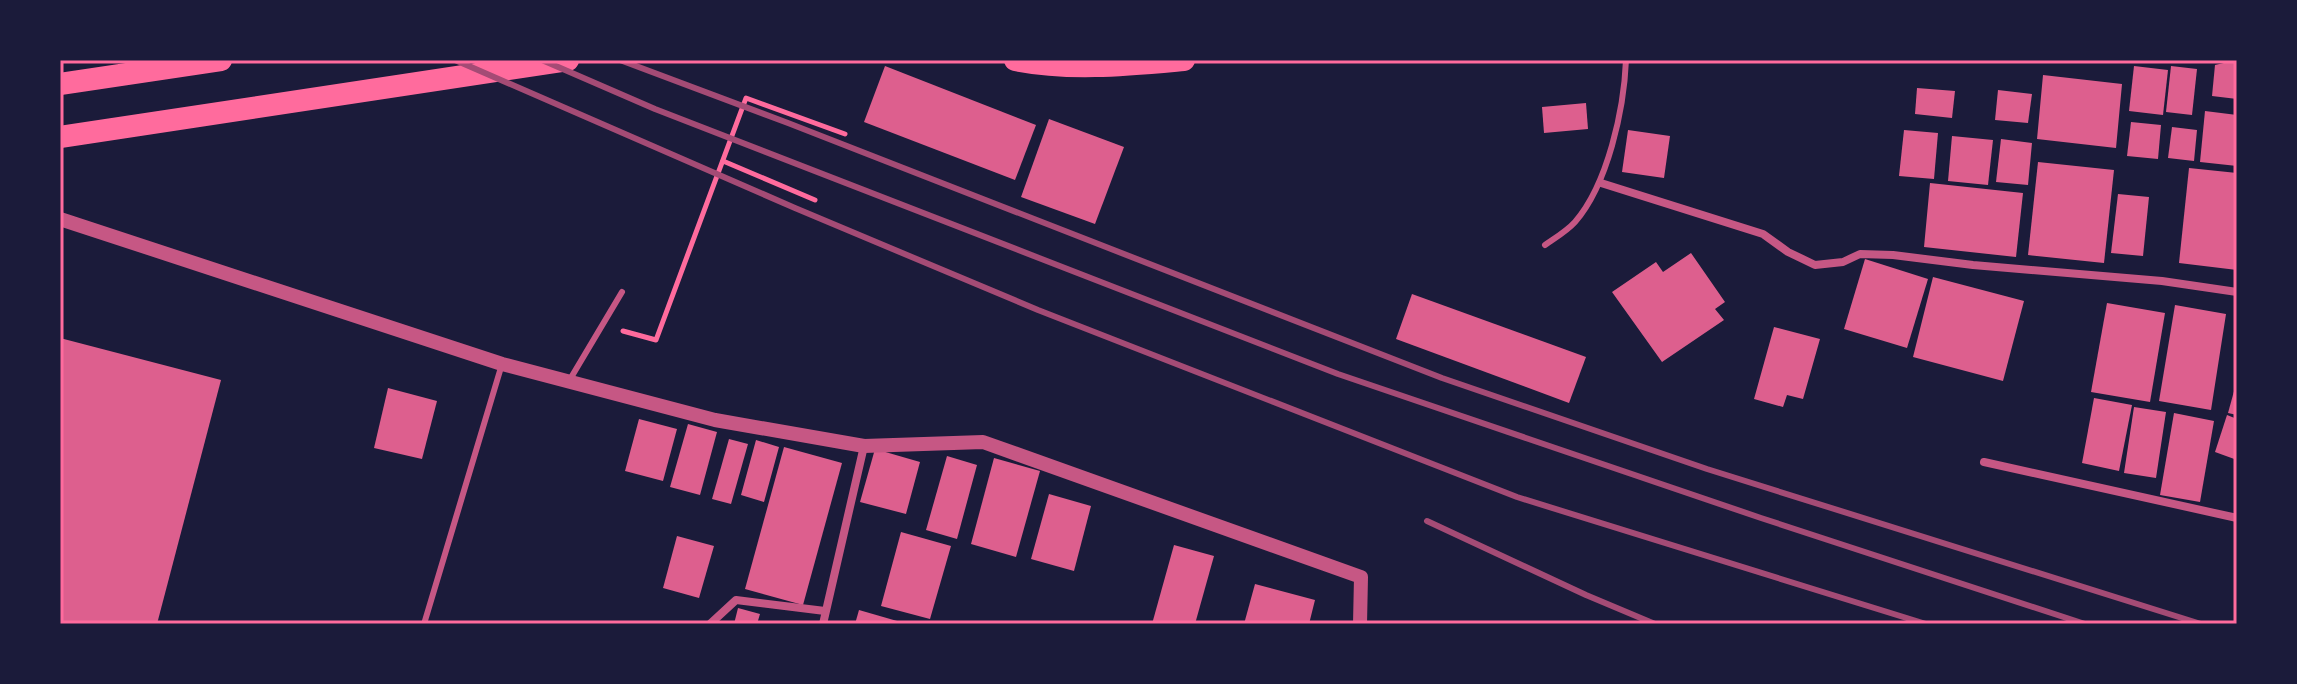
<svg xmlns="http://www.w3.org/2000/svg" width="2297" height="684" font-family="'Varela Round',sans-serif">
<style>
.building{fill:#dd5f8e}
.lines{fill:none;stroke-linecap:round;stroke-linejoin:round}
.path{stroke:#ff6b9d;stroke-width:5}
.service{stroke:#c65784;stroke-width:6}
.minor{stroke:#c65784;stroke-width:8}
.tertiary{stroke:#c65784;stroke-width:14}
.trunk{stroke:#ff6b9d;stroke-width:22}
.rail{stroke:#a44b75;stroke-width:6}
.neatline{fill:none;stroke:#ff6b9d;stroke-width:3}
</style>
<rect width="100%" height="100%" fill="#1b1b3a"/>
<!-- building -->
<g class="building">
<polygon points="2237,60 2237,99 2212,96 2215,65"/>
<polygon points="885,66 1036,125 1015,180 864,122"/>
<polygon points="2134,66 2168,70 2163,115 2129,111"/>
<polygon points="2171,66 2197,69 2192,115 2166,112"/>
<polygon points="2043,75 2122,84 2116,148 2037,139"/>
<polygon points="1917,88 1955,91 1952,118 1915,114"/>
<polygon points="1998,90 2032,94 2028,123 1995,120"/>
<polygon points="1586,103 1588,129 1544,133 1542,107"/>
<polygon points="2205,111 2237,115 2237,166 2200,162"/>
<polygon points="1049,119 1124,147 1095,224 1021,197"/>
<polygon points="2131,122 2161,125 2158,159 2127,156"/>
<polygon points="2172,127 2197,130 2194,161 2168,158"/>
<polygon points="1628,130 1670,136 1664,178 1622,172"/>
<polygon points="1904,130 1938,133 1934,179 1899,176"/>
<polygon points="1952,136 1993,140 1988,185 1948,181"/>
<polygon points="2001,139 2032,143 2028,185 1996,182"/>
<polygon points="2038,162 2114,170 2104,263 2028,255"/>
<polygon points="2189,168 2237,173 2237,270 2179,263"/>
<polygon points="1930,183 2023,193 2016,257 1924,247"/>
<polygon points="2118,194 2149,197 2143,256 2111,253"/>
<polygon points="1691,253 1725,302 1715,309 1724,320 1662,362 1612,292 1656,262 1663,272"/>
<polygon points="1865,259 1928,279 1907,348 1844,329"/>
<polygon points="1933,277 2024,301 2003,381 1913,357"/>
<polygon points="1412,294 1586,357 1569,403 1396,339"/>
<polygon points="2107,303 2165,313 2150,402 2091,392"/>
<polygon points="2175,305 2226,314 2211,410 2159,401"/>
<polygon points="1774,327 1820,339 1803,399 1787,395 1783,407 1754,399"/>
<polygon points="60,338 221,380 157,624 60,624"/>
<polygon points="2236,384 2237,384 2237,415 2228,413"/>
<polygon points="388,388 437,401 422,459 374,448"/>
<polygon points="2094,398 2132,405 2119,471 2082,463"/>
<polygon points="2134,407 2166,412 2156,478 2124,473"/>
<polygon points="2174,413 2214,421 2200,502 2160,495"/>
<polygon points="2227,415 2237,419 2237,460 2215,452"/>
<polygon points="639,419 677,429 663,481 625,471"/>
<polygon points="688,424 717,432 700,495 670,487"/>
<polygon points="729,439 748,444 731,504 712,499"/>
<polygon points="756,440 779,447 764,502 741,495"/>
<polygon points="784,447 842,463 803,605 745,589"/>
<polygon points="875,449 920,462 906,514 860,502"/>
<polygon points="947,456 977,465 957,539 926,530"/>
<polygon points="994,458 1040,471 1016,557 971,544"/>
<polygon points="1049,494 1091,506 1074,571 1031,559"/>
<polygon points="901,532 951,546 930,619 881,606"/>
<polygon points="677,536 714,546 699,598 663,588"/>
<polygon points="1174,545 1214,556 1195,624 1152,624"/>
<polygon points="1255,584 1315,600 1309,624 1244,624"/>
<polygon points="738,608 760,614 757,624 734,624"/>
<polygon points="859,610 904,623 904,624 855,624"/>
</g>
<g class="lines">
<!-- path -->
<g class="path">
<polyline points="723,161 815,200"/>
<polyline points="623,331 656,340 746,98 845,134"/>
</g>
<!-- service -->
<g class="service">
<path d="M1545 245C1555 238 1567 231 1575 222 1608 184 1624 109 1626 60"/>
<polyline points="569,381 622,292"/>
<polyline points="424,624 502,364"/>
</g>
<!-- minor -->
<g class="minor">
<polyline points="1601,183 1763,234 1788,252 1815,265 1843,262 1860,254 1893,255 1973,265 2162,281 2237,292"/>
<polyline points="1984,462 2237,518"/>
<polyline points="710,624 736,600 825,611"/>
<polyline points="823,624 864,446"/>
</g>
<!-- tertiary -->
<polyline class="tertiary" points="60,219 502,364 715,420 864,446 983,442 1361,577 1360,624"/>
<!-- trunk -->
<g class="trunk">
<path d="M1015 60C1070 71 1128 65 1184 60"/>
<polyline points="60,84 221,60"/>
<polyline points="60,137 568,60"/>
</g>
<!-- rail -->
<g class="rail">
<polyline points="455,60 795,208 1038,310 1517,497 1926,624"/>
<polyline points="542,60 655,109 1338,374 1761,518 2085,624"/>
<polyline points="620,60 788,123 1442,378 1707,469 2201,624"/>
<polyline points="1427,521 1586,595 1655,624"/>
</g>
</g>
<!-- border -->
<rect width="2297" height="684" fill="none" stroke="#1b1b3a" stroke-width="124"/>
<rect x="62" y="62" width="2173" height="560" class="neatline"/>
</svg>
